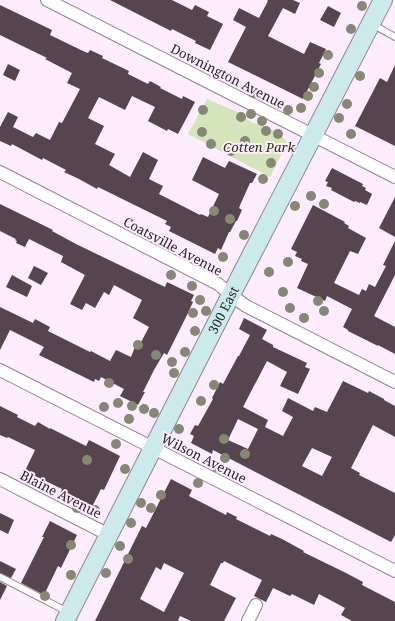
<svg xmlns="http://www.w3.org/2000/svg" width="395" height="621" font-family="'Noto Serif',serif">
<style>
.green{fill:#d4e5bc}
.building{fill:#56444f;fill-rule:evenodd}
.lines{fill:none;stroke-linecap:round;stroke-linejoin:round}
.lane-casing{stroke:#928392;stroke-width:8}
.street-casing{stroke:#928392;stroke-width:14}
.secondary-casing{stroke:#928392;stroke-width:20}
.lane{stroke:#fff;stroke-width:6}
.street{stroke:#fff;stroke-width:12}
.secondary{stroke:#cce9ec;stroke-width:18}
.tree{fill:#868774}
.labels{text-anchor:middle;stroke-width:4;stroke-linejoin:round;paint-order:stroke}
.street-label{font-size:13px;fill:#292329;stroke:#feedfe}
.park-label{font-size:13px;font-style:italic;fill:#243404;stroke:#feedfe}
</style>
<rect width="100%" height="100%" fill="#feedfe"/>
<!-- green -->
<polygon class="green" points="207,99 240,113 251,122 267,127 275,131 286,140 287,144 270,177 188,134"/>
<!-- building -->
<g class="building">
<polygon points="110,0 172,0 192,10 195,5 209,12 207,16 223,24 210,50 195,43 196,41 172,29 171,31"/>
<polygon points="267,0 293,0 300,3 295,14 283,8 268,36 304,54 310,42 326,49 319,63 321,64 303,99 228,62 246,27 233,20 239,8 259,18 268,1"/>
<polygon points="0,5 52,30 50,35 83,51 88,53 90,50 103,56 102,58 129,71 128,74 148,84 150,81 161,87 160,88 182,99 183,96 195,102 178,134 168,129 167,131 148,121 155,107 132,96 125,110 99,97 88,118 104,126 95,144 115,154 109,165 130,177 143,152 158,160 149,179 163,186 159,194 200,215 201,214 208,217 219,194 192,180 203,157 225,168 229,161 257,174 252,183 250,183 241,203 239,208 242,210 237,221 236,221 230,232 229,232 221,250 218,248 215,254 169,231 171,227 165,224 167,221 98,187 97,189 79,179 64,172 66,170 43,158 42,160 12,144 11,146 0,141 0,127 8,112 18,117 13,127 33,137 36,133 50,140 59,122 62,123 80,89 67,83 72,73 45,59 47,58 0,35"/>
<polygon points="328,6 341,13 334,27 320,20"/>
<polygon points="8,64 20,70 15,81 3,75"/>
<polygon points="395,65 395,146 355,126 380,78 387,82"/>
<polygon points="332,168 363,184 362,186 366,188 365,190 372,194 367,205 360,202 360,203 355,201 354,202 331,190 332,188 326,186 328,182 325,181"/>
<polygon points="395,197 395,237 379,228"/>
<polygon points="0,204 53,230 52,231 76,244 165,287 167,282 194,295 191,301 193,302 188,313 167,355 164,353 154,370 143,392 145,392 138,405 120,396 124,389 101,377 99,381 95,379 94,382 39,355 44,347 10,330 0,350 0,307 33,323 35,319 50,327 48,331 90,352 91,351 110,361 116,350 131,357 135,347 138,348 149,327 133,318 142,300 114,285 109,295 104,292 95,308 86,303 82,310 70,304 85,275 61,262 63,256 29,239 25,247 16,243 17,241 15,240 16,239 0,231"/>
<polygon points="313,205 345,222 344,223 349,226 348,228 366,238 358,254 350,251 334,283 359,295 362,289 366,291 369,284 375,287 386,266 383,265 395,241 395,275 374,316 395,327 395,354 378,345 378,346 348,331 348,330 343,327 352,309 327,296 325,301 297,288 308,264 301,261 302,259 295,256 297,252 291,249"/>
<polygon points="34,266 48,273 41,285 28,278"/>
<polygon points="12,275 32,286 27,297 6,287"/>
<path d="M244 318 267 330 262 339 273 345V347L307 363 305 367 310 369 298 394 280 386 287 372 267 361 243 407 268 420 265 427 283 436 293 417 282 411 288 398 313 411 315 407 327 412 343 381 368 393 369 391 384 399V400L395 406V437L373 425 351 468 360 473 359 475 395 493V535L391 542 213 450 212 454 191 443 194 436 190 434 195 425 198 426 213 399 212 398 220 382 223 384 238 356H239L250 335 239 329ZM238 419 258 429 248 449 228 440ZM312 448 332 457 322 476 302 466Z"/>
<polygon points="0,406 18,415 17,417 35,426 38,422 50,429 50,428 86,446 89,440 120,456 104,490 101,489 90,511 59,496 62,489 25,471 35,450 8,437 7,438 0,435"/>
<path d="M171 479 192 490 189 496 226 515 227 512 237 517 236 519 270 536 271 534 282 539 304 551 303 552 346 573 363 582 362 585 395 602V621H352L341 615 345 608 319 594 314 605 292 594 290 596 273 588 266 602 254 596 262 580 224 561 223 563H221L210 585 236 598 224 621H191L180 616 178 620 180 621H95L133 544 142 526 146 528ZM164 563 184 573 164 612 140 599 156 567 161 570Z"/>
<polygon points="0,513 14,520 8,534 0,530"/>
<polygon points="50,521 77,535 61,568 58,566 44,595 21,583 44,537 42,537"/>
<polygon points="0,561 16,569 11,578 0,573"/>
<polygon points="0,582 7,586 0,600"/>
</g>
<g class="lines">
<!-- lane casing -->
<g class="lane-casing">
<g id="lane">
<polyline points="372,24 395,37"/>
<polyline points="0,577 68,612"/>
</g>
</g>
<!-- street casing -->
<g class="street-casing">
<g id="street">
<polyline points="47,0 395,177"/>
<polyline points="0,172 218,284 231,295 246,306 395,382"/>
<polyline points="0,370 395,571"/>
<polyline points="0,479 109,535"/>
<polyline points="248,621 256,605"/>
</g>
</g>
<!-- secondary casing -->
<g class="secondary-casing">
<g id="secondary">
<path id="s1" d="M65 621 238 281 383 0"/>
</g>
</g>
<!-- lane -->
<use href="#lane" class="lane"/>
<!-- street -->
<use href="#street" class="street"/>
<!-- secondary -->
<use href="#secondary" class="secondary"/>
</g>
<!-- trees -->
<g class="tree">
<circle cx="362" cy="6" r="5"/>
<circle cx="351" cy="29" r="5"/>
<circle cx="328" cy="55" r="5"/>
<circle cx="319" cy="73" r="5"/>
<circle cx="360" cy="76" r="5"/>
<circle cx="314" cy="87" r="5"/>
<circle cx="253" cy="93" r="5"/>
<circle cx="308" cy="96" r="5"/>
<circle cx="264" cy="97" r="5"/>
<circle cx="347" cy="104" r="5"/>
<circle cx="301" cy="108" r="5"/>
<circle cx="203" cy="110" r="5"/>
<circle cx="288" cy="110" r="5"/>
<circle cx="251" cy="114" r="5"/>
<circle cx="241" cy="117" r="5"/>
<circle cx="339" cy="118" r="5"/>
<circle cx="262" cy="121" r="5"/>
<circle cx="266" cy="131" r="5"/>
<circle cx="202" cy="132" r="5"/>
<circle cx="278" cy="134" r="5"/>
<circle cx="351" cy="134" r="5"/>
<circle cx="245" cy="141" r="5"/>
<circle cx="211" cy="144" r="5"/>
<circle cx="231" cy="151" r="5"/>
<circle cx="271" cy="163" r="5"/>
<circle cx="263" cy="179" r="5"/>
<circle cx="311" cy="196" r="5"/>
<circle cx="324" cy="204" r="5"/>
<circle cx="295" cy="206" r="5"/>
<circle cx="214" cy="211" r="5"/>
<circle cx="230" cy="219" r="5"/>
<circle cx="244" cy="235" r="5"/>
<circle cx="223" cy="257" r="5"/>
<circle cx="288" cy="262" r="5"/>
<circle cx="269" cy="272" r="5"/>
<circle cx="171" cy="275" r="5"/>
<circle cx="192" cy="286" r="5"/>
<circle cx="283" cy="292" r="5"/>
<circle cx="200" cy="300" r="5"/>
<circle cx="318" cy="301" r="5"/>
<circle cx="290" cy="308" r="5"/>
<circle cx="206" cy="311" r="5"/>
<circle cx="324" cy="311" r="5"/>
<circle cx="193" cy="313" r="5"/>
<circle cx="304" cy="318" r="5"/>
<circle cx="195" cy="331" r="5"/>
<circle cx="138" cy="345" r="5"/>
<circle cx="185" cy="352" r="5"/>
<circle cx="156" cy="355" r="5"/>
<circle cx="172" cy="362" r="5"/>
<circle cx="174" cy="373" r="5"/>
<circle cx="109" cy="383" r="5"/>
<circle cx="214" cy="385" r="5"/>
<circle cx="201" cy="401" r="5"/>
<circle cx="118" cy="403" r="5"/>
<circle cx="132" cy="406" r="5"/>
<circle cx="104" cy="407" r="5"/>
<circle cx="144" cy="409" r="5"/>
<circle cx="154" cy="413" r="5"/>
<circle cx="129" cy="419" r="5"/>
<circle cx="179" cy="429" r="5"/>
<circle cx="224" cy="439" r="5"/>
<circle cx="116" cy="444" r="5"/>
<circle cx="245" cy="454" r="5"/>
<circle cx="225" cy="458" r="5"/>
<circle cx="87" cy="460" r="5"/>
<circle cx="216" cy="467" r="5"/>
<circle cx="125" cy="469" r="5"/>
<circle cx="198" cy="483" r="5"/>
<circle cx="161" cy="495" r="5"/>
<circle cx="141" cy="503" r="5"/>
<circle cx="77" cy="508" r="5"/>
<circle cx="151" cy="508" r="5"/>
<circle cx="95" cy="510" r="5"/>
<circle cx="131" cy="523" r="5"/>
<circle cx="71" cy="545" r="5"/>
<circle cx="120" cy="546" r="5"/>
<circle cx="128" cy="559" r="5"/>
<circle cx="106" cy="573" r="5"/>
<circle cx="71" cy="575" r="5"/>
<circle cx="45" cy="596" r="5"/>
</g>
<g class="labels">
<!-- street labels -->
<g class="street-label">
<text transform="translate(228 76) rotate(27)" y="5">Downington Avenue</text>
<text transform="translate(173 246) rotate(28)" y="5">Coatsville Avenue</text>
<text dy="5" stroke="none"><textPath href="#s1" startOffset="349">300 East</textPath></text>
<text transform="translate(204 458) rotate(27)" y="5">Wilson Avenue</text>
<text transform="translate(61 494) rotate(27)" y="5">Blaine Avenue</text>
</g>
<!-- park labels -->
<g class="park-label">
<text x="259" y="152">Cotten Park</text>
</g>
</g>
</svg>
